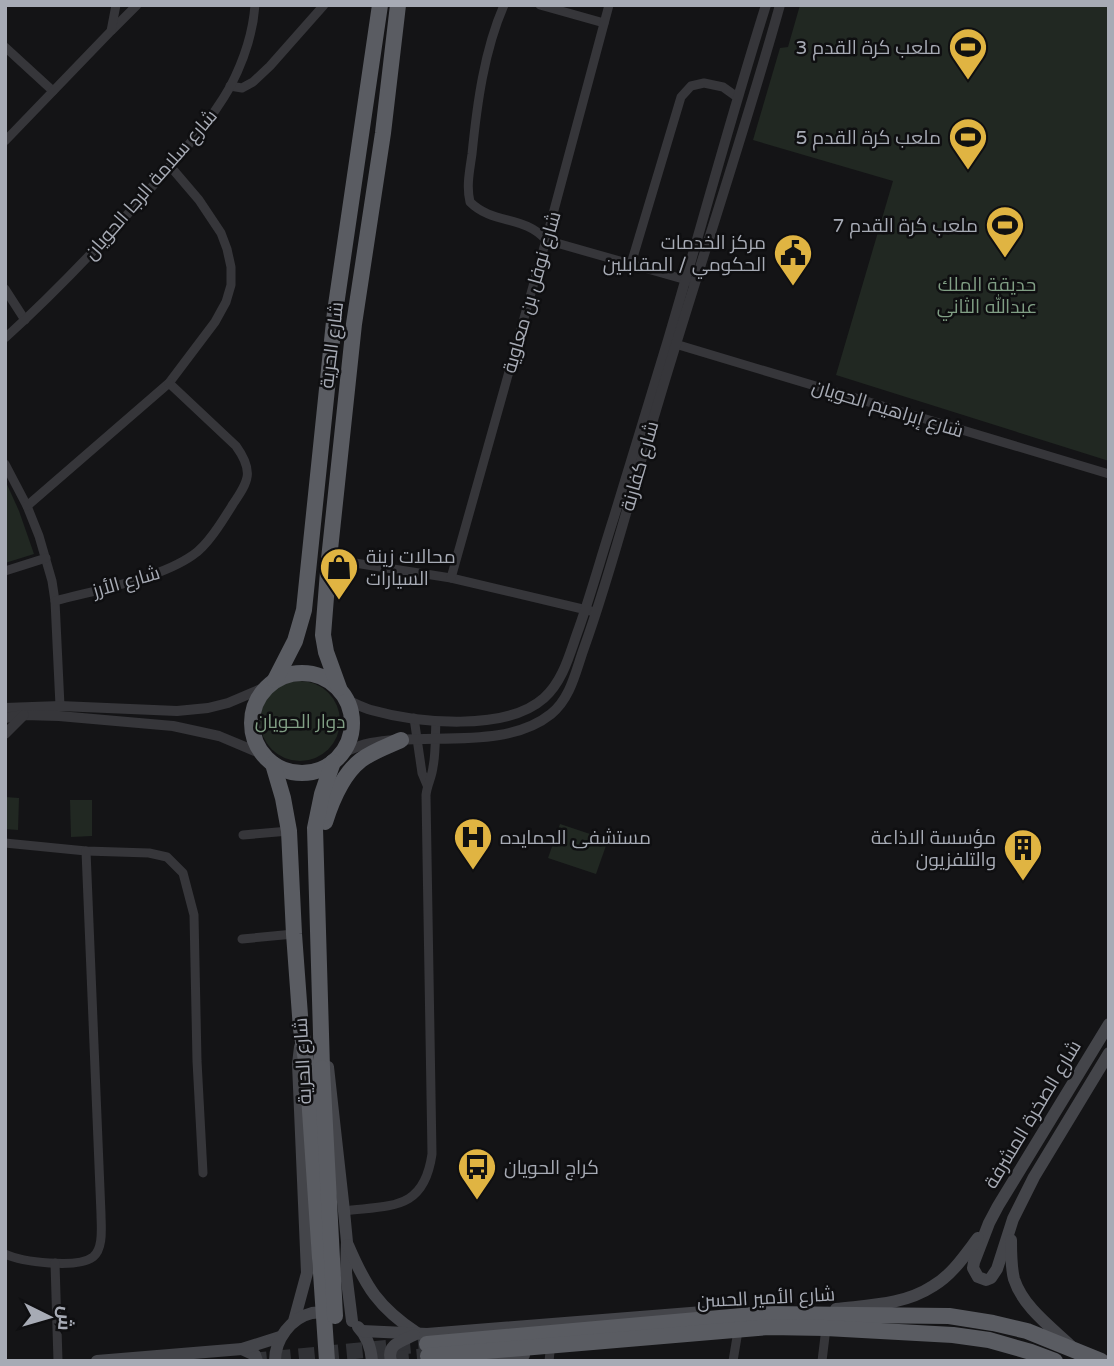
<svg xmlns="http://www.w3.org/2000/svg" width="1114" height="1366" font-family="'Varela Round',Cairo,sans-serif">
<style>
.green{fill:#212822}
.lines{fill:none;stroke-linecap:round;stroke-linejoin:round}
.trunk-tunnel{stroke:#313236;stroke-width:16;stroke-dasharray:16 8;stroke-linecap:butt}
.minor{stroke:#36363a;stroke-width:9}
.tertiary{stroke:#36363a;stroke-width:10}
.secondary{stroke:#44454a;stroke-width:12}
.trunk{stroke:#5a5c62;stroke-width:16}
.trunk-bridge{stroke:#5a5c62;stroke-width:16}
.labels{text-anchor:middle;stroke-width:5;stroke-linejoin:round;paint-order:stroke}
.poi-label{font-size:19px;fill:#a7abb5;stroke:#0f0f11;text-anchor:end}
.street-label{font-size:19px;fill:#a7abb5;stroke:#0f0f11}
.park-label{font-size:19px;fill:#809e84;stroke:#0f0f11}
</style>
<rect width="100%" height="100%" fill="#141416"/>
<!-- green -->
<g class="green">
<polygon points="800,5 1109,5 1109,461 836,375 893,181 753,140 780,48 788,47"/>
<polygon points="5,480 19,511 34,554 5,563"/>
<circle cx="300" cy="721" r="40"/>
<polygon points="5,797 19,798 18,830 5,829"/>
<polygon points="70,800 92,800 92,836 71,837"/>
<polygon points="560,824 608,840 596,874 548,858"/>
</g>
<g class="lines">
<!-- trunk-tunnel -->
<g class="trunk-tunnel">
<polyline points="251,1361 427,1344"/>
<polyline points="369,1361 428,1356"/>
</g>
<!-- minor -->
<g class="minor">
<path d="M504 5C484 51 477 104 472 154 470 169 466 186 470 202 493 225 524 215 546 240L690 281"/>
<polyline points="540,5 604,23"/>
<polyline points="112,30 137,5"/>
<polyline points="5,47 53,91"/>
<polyline points="230,86 242,88 253,82 270,66 324,5"/>
<polyline points="5,141 111,31 116,5"/>
<polyline points="631,264 681,97 691,86 704,83 723,87 737,97"/>
<polyline points="5,289 25,320"/>
<path d="M5 338C57 291 105 240 151 188 179 156 209 124 230 87 243 62 253 33 255 5"/>
<polyline points="672,343 1109,474"/>
<polyline points="5,464 27,506 39,536 52,581 55,601 60,706"/>
<polyline points="27,506 169,383 215,322 226,302 231,285 231,267 227,249 221,233 199,200 170,166"/>
<polyline points="329,559 451,578 591,611"/>
<polyline points="5,571 46,558"/>
<polyline points="451,578 546,240 609,5"/>
<path d="M55 601C96 590 159 579 193 555 208 545 223 520 233 504 249 481 254 471 236 446L169 383"/>
<polyline points="414,718 422,773 427,785"/>
<polyline points="243,835 289,831"/>
<polyline points="5,843 86,851 149,853 167,857 183,873 194,915 197,1061 203,1173"/>
<polyline points="242,939 294,934"/>
<path d="M344 1211C391 1205 424 1211 432 1154L426 795C427 785 432 777 433 767 436 752 435 736 436 721"/>
<path d="M5 1254C22 1262 77 1269 93 1257 104 1248 101 1226 101 1214L86 851"/>
<polyline points="55,1263 58,1361"/>
<polyline points="549,1361 550,1352"/>
<polyline points="733,1361 737,1337"/>
<polyline points="822,1361 826,1328"/>
</g>
<!-- tertiary -->
<g class="tertiary">
<path d="M347 700C354 703 363 708 371 710 417 723 506 732 544 698 564 680 570 652 579 628 592 591 602 554 614 517 632 458 650 399 668 340 701 228 731 116 766 5"/>
<polyline points="5,708 60,706 177,711 208,708 228,703 268,686"/>
<polyline points="5,718 24,715 59,716 173,726 219,736 262,754"/>
<polyline points="5,734 24,715"/>
<path d="M342 753C351 749 361 745 371 743 427 732 505 751 551 714 571 698 576 670 584 648 612 570 632 489 656 410 696 275 742 141 780 5"/>
</g>
<!-- secondary -->
<g class="secondary">
<polyline points="1109,1024 998,1206 989,1223 974,1262 973,1268 978,1277 986,1280 991,1278 997,1269 1013,1219 1034,1177 1109,1053"/>
<polyline points="328,1067 344,1211 347,1242 346,1273 352,1321"/>
<path d="M1011 1240C1011 1253 1011 1267 1014 1279 1023 1307 1051 1327 1072 1347"/>
<path d="M348 1245C366 1287 378 1307 417 1333"/>
<path d="M836 1309C869 1305 904 1305 933 1286 952 1275 965 1255 978 1238"/>
<polyline points="294,1321 307,1273 298,1064 300,1047"/>
<path d="M358 1327C367 1336 371 1348 372 1361"/>
<polyline points="362,1331 427,1334 703,1312"/>
<polyline points="242,1349 255,1355 257,1361"/>
<polyline points="97,1361 242,1349 280,1337"/>
<path d="M275 1361C275 1339 291 1318 312 1313 317 1312 324 1313 330 1313"/>
<path d="M391 1361C386 1344 402 1341 414 1335"/>
<polyline points="475,1361 524,1355"/>
</g>
<!-- trunk -->
<g class="trunk">
<circle cx="302" cy="723" r="50"/>
<polyline points="275,680 295,641 304,610 335,312 380,5"/>
<polyline points="339,688 326,652 323,635 329,559 354,324 383,133 398,5"/>
<polyline points="273,764 283,798 289,831 294,934 301,1029 307,1067"/>
<path d="M325 822C332 800 343 774 361 760 373 751 388 746 401 740"/>
<polyline points="322,1068 315,828 322,794 333,762"/>
<polyline points="427,1344 765,1314 949,1316 993,1323 1027,1331 1101,1361"/>
<polyline points="428,1356 769,1327 826,1328 953,1335 989,1340 1031,1352 1055,1361"/>
</g>
<!-- trunk-bridge -->
<g class="trunk-bridge">
<polyline points="307,1067 327,1361"/>
<polyline points="322,1068 335,1316"/>
</g>
</g>
<!-- icons -->
<defs>
<g id="stadium-pin" transform="scale(2.0125)"><path d="M0 17L-7.5 6A9.5 9.5 0 1 1 7.5 6Z" fill="#e0b442" stroke="#0f0f11"/><path d="M0-5a6.5 5 0 1 0 0 10a6.5 5 0 1 0 0-10ZM-3.5-1.8h7v3.6h-7Z" fill="#111"/></g>
<g id="civic-pin" transform="scale(2.0125)"><path d="M0 17L-7.5 6A9.5 9.5 0 1 1 7.5 6Z" fill="#e0b442" stroke="#0f0f11"/><path d="M-.6-6.5H3V-4.5H.6V-3L4-1V1h2V6H-6V1h2V-1L-.6-3ZM-1.2 2.5V6h2.4V2.5Z" fill="#111"/></g>
<g id="shop-pin" transform="scale(2.0125)"><path d="M0 17L-7.5 6A9.5 9.5 0 1 1 7.5 6Z" fill="#e0b442" stroke="#0f0f11"/><path d="M-5-2.5h2.3a2.7 3.5 0 0 1 5.4 0H5L5.5 6h-11ZM-1.5-2.5h3a1.5 2.3 0 0 0-3 0Z" fill="#111"/></g>
<g id="hospital-pin" transform="scale(2.0125)"><path d="M0 17L-7.5 6A9.5 9.5 0 1 1 7.5 6Z" fill="#e0b442" stroke="#0f0f11"/><path d="M-5-5h3v3.5h4V-5h3V5h-3V1.5h-4V5h-3Z" fill="#111"/></g>
<g id="building-pin" transform="scale(2.0125)"><path d="M0 17L-7.5 6A9.5 9.5 0 1 1 7.5 6Z" fill="#e0b442" stroke="#0f0f11"/><path d="M-4-6H4V6H1V3H-1V6H-4ZM-2.5-4.3h1.7v1.8h-1.7ZM.8-4.3h1.7v1.8H.8ZM-2.5-1h1.7V.8h-1.7ZM.8-1h1.7V.8H.8Z" fill="#111"/></g>
<g id="bus-pin" transform="scale(2.0125)"><path d="M0 17L-7.5 6A9.5 9.5 0 1 1 7.5 6Z" fill="#e0b442" stroke="#0f0f11"/><path d="M-5-6H5V4H4V6H2V4H-2V6H-4V4H-5ZM-3.5-4V0h7V-4ZM-3.5 1.2v1.5H-2V1.2ZM2 1.2v1.5H3.5V1.2Z" fill="#111"/></g>
</defs>
<g fill-rule="evenodd">
<use href="#stadium-pin" x="968" y="47"/>
<use href="#stadium-pin" x="968" y="137"/>
<use href="#stadium-pin" x="1005" y="225"/>
<use href="#civic-pin" x="793" y="253"/>
<use href="#shop-pin" x="339" y="567"/>
<use href="#hospital-pin" x="473" y="837"/>
<use href="#building-pin" x="1023" y="848"/>
<use href="#bus-pin" x="477" y="1167"/>
</g>
<g class="labels">
<!-- poi labels -->
<g class="poi-label">
<text x="941" y="54">ملعب كرة القدم 3</text>
<text x="941" y="144">ملعب كرة القدم 5</text>
<text x="978" y="232">ملعب كرة القدم 7</text>
<text x="766" y="249">مركز الخدمات<tspan x="766" dy="22">الحكومي / المقابلين</tspan></text>
<text x="366" y="563" text-anchor="start">محالات زينة<tspan x="366" dy="22">السيارات</tspan></text>
<text x="500" y="844" text-anchor="start">مستشفى الحمايده</text>
<text x="996" y="844">مؤسسة الاذاعة<tspan x="996" dy="22">والتلفزيون</tspan></text>
<text x="504" y="1174" text-anchor="start">كراج الحويان</text>
</g>
<!-- street labels -->
<g class="street-label">
<text transform="translate(150 184) rotate(-49)" y="7">شارع سلامة الرجا الحويان</text>
<text transform="translate(531 292) rotate(-74)" y="7">شارع نوفل بن معاوية</text>
<text transform="translate(331 345) rotate(-83)" y="7">شارع الحرية</text>
<text transform="translate(888 408) rotate(17)" y="7">شارع إبراهيم الحويان</text>
<text transform="translate(639 466) rotate(-74)" y="7">شارع كفارنة</text>
<text transform="translate(126 581) rotate(-16)" y="7">شارع الأرز</text>
<text transform="translate(302 1061) rotate(-93)" y="7">شارع الحرية</text>
<text transform="translate(1032 1114) rotate(-59)" y="7">شارع الصخرة المشرفة</text>
<text transform="translate(766 1297) rotate(-3)" y="7">شارع الأمير الحسن</text>
</g>
<!-- park labels -->
<g class="park-label">
<text x="987" y="291">حديقة الملك<tspan x="987" dy="22">عبدالله الثاني</tspan></text>
<text x="300" y="728">دوار الحويان</text>
</g>
</g>
<!-- border -->
<rect width="1114" height="1366" fill="none" stroke="#a7abb5" stroke-width="14"/>
<!-- north arrow -->
<g transform="translate(49 1317) rotate(95)" stroke="#0f0f11" stroke-width="5" paint-order="stroke">
<path d="M0-5L12 26L0 18L-12 26Z" fill="#a7abb5"/>
<text y="-10" font-size="19" font-weight="bold" text-anchor="middle" fill="#a7abb5">ش</text>
</g>
</svg>
